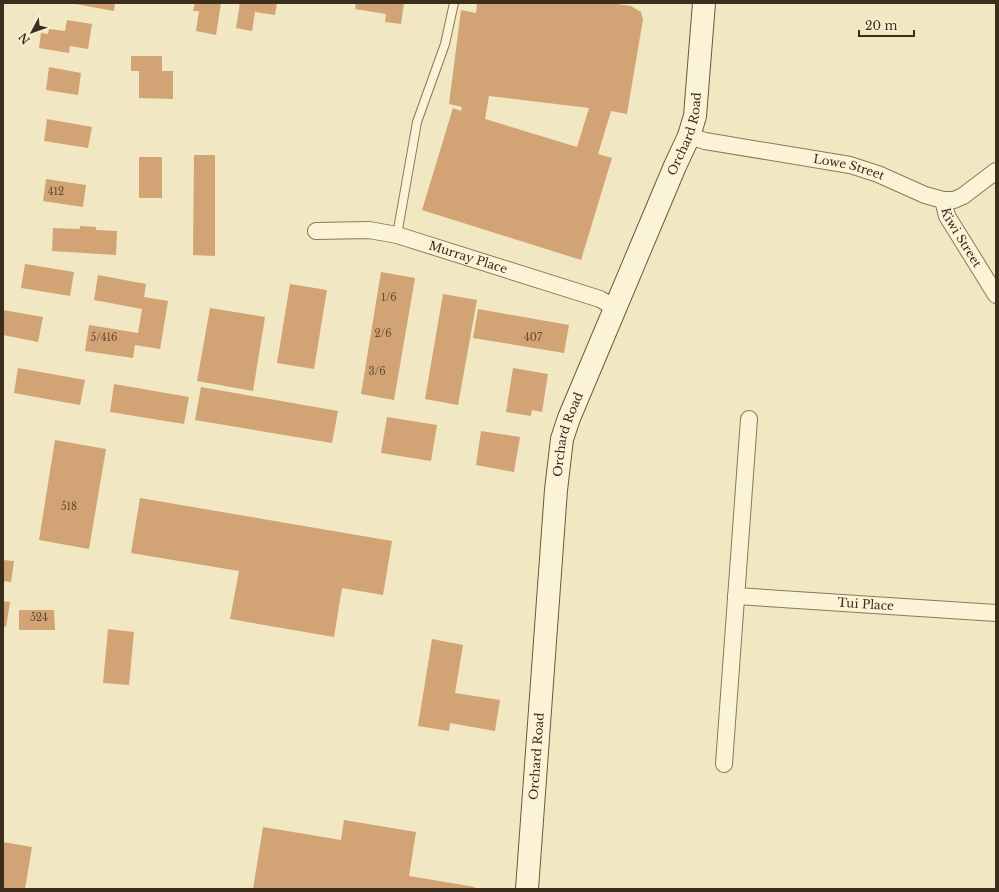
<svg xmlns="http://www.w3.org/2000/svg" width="999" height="892" font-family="'Libre Baskerville',serif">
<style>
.building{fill:#d2a375;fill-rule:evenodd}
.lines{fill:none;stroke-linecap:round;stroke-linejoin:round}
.lane-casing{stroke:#8d7857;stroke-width:10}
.street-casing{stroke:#8d7857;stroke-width:18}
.secondary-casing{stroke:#6e593b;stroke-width:24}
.lane{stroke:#fbf3d6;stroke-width:8}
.street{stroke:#fbf3d6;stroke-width:16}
.secondary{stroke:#fbf3d6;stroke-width:22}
.labels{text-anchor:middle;stroke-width:3.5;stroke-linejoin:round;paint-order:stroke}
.number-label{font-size:10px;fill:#614b33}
.street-label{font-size:12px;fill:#3b2e1d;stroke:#f8f0d2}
</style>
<rect width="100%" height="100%" fill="#f1e7c2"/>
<!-- building -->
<g class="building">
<polygon points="70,3 115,3 114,11"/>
<polygon points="195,3 221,3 216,35 196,31 199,11 193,11"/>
<polygon points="240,3 277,3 275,15 255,12 252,31 236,28"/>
<polygon points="356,3 404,3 401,24 385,22 386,14 355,9"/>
<path d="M477 3H611L631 6 641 12 643 19 627 114 611 111 598 154 612 158 581 260 422 210 453 108 461 111 462 107 449 104 461 10 476 13ZM489 96 589 108 577 147 485 119Z"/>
<polygon points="67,20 92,24 88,49 70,46 69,53 39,48 41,33 48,34 49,29 65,31"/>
<polygon points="131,56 162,56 162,71 173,71 173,99 139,98 139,71 131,71"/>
<polygon points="49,67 81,73 78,95 46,90"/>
<polygon points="47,119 92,127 88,148 44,141"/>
<polygon points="194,155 215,155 215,256 193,255"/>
<rect x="139" y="157" width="23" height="41"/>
<polygon points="46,179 86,185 83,207 43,201"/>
<polygon points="80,226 96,227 96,230 117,231 116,255 52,251 53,228 80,229"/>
<polygon points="25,264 74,272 70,296 21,288"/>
<polygon points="381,272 415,278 394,400 361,394"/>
<polygon points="98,275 146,284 144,297 168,301 160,349 135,345 133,358 85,351 89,325 138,333 142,309 94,300"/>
<polygon points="290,284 327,290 314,369 277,363"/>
<polygon points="443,294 477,300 458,405 425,399"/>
<polygon points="210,308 265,317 253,391 197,381"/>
<polygon points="478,309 569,325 564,353 473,338"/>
<polygon points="3,310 43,317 38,342 3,335"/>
<polygon points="18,368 85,380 80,405 14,393"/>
<polygon points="513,368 548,374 542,412 532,410 531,416 506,412"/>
<polygon points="114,384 189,397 184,424 110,412"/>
<polygon points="201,387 338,411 332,443 195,420"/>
<polygon points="387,417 437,425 431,461 381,453"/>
<polygon points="481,431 520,437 514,472 476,465"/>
<polygon points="55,440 106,449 89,549 39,540"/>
<polygon points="140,498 392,541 383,595 342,588 334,637 230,619 239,571 131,553"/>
<polygon points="3,560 14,561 11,582 3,581"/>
<polygon points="3,601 10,602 6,627 3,626"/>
<polygon points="19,610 54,610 55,630 19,630"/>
<polygon points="108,629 134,632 129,685 103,683"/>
<polygon points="432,639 463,645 455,693 500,700 495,731 450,723 449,731 418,726"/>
<polygon points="344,820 416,832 409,876 475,887 474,889 253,889 263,827 341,840"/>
<polygon points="3,842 32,847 25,889 3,889"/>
</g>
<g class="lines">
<!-- lane casing -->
<g class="lane-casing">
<polyline id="lane" points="397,235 417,122 445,44 454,3"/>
</g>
<!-- street casing -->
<g class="street-casing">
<g id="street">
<path id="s1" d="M689 136 705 141 850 165 878 174 925 195 943 200H954L963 196 996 171"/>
<path id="s2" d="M943 200 947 216 996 295"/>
<path id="s3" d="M316 231 369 230 397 235 600 299 615 308"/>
<path id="s4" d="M736 596 996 613"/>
<polyline points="724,764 749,419"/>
</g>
</g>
<!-- secondary casing -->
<g class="secondary-casing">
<g id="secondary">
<path id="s5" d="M527 889 556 490 562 439 569 418 675 166 689 136 695 116 704 3"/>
</g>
</g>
<!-- lane -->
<use href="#lane" class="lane"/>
<!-- street -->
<use href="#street" class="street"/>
<!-- secondary -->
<use href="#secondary" class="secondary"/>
</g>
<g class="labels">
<!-- number labels -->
<g class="number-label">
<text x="56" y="195">412</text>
<text x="389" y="301">1/6</text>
<text x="383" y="337">2/6</text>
<text x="104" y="341">5/416</text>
<text x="533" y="341">407</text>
<text x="377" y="375">3/6</text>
<text x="69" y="510">518</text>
<text x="39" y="621">524</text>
</g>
<!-- street labels -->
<g class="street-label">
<text dy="4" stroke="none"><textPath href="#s5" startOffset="781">Orchard Road</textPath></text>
<text dy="4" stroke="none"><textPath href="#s1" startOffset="163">Lowe Street</textPath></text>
<text dy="4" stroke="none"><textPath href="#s2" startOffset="42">Kiwi Street</textPath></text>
<text dy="4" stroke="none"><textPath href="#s3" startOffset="156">Murray Place</textPath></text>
<text dy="4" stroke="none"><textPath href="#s5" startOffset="457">Orchard Road</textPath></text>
<text dy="4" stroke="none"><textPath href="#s4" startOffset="130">Tui Place</textPath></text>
<text dy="4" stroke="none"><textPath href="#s5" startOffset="133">Orchard Road</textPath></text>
</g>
</g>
<!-- border -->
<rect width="999" height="892" fill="none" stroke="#3b2e1d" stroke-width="8"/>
<!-- north arrow -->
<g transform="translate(32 32) rotate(229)" stroke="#f8f0d2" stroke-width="3" paint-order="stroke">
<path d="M0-3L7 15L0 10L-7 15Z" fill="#3b2e1d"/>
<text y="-6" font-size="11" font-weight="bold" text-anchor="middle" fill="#3b2e1d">N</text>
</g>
<!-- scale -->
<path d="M859 30v6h55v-6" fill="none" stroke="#3b2e1d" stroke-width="2"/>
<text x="865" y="30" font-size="12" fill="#3b2e1d" stroke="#f8f0d2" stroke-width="3" paint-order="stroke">20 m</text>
</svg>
